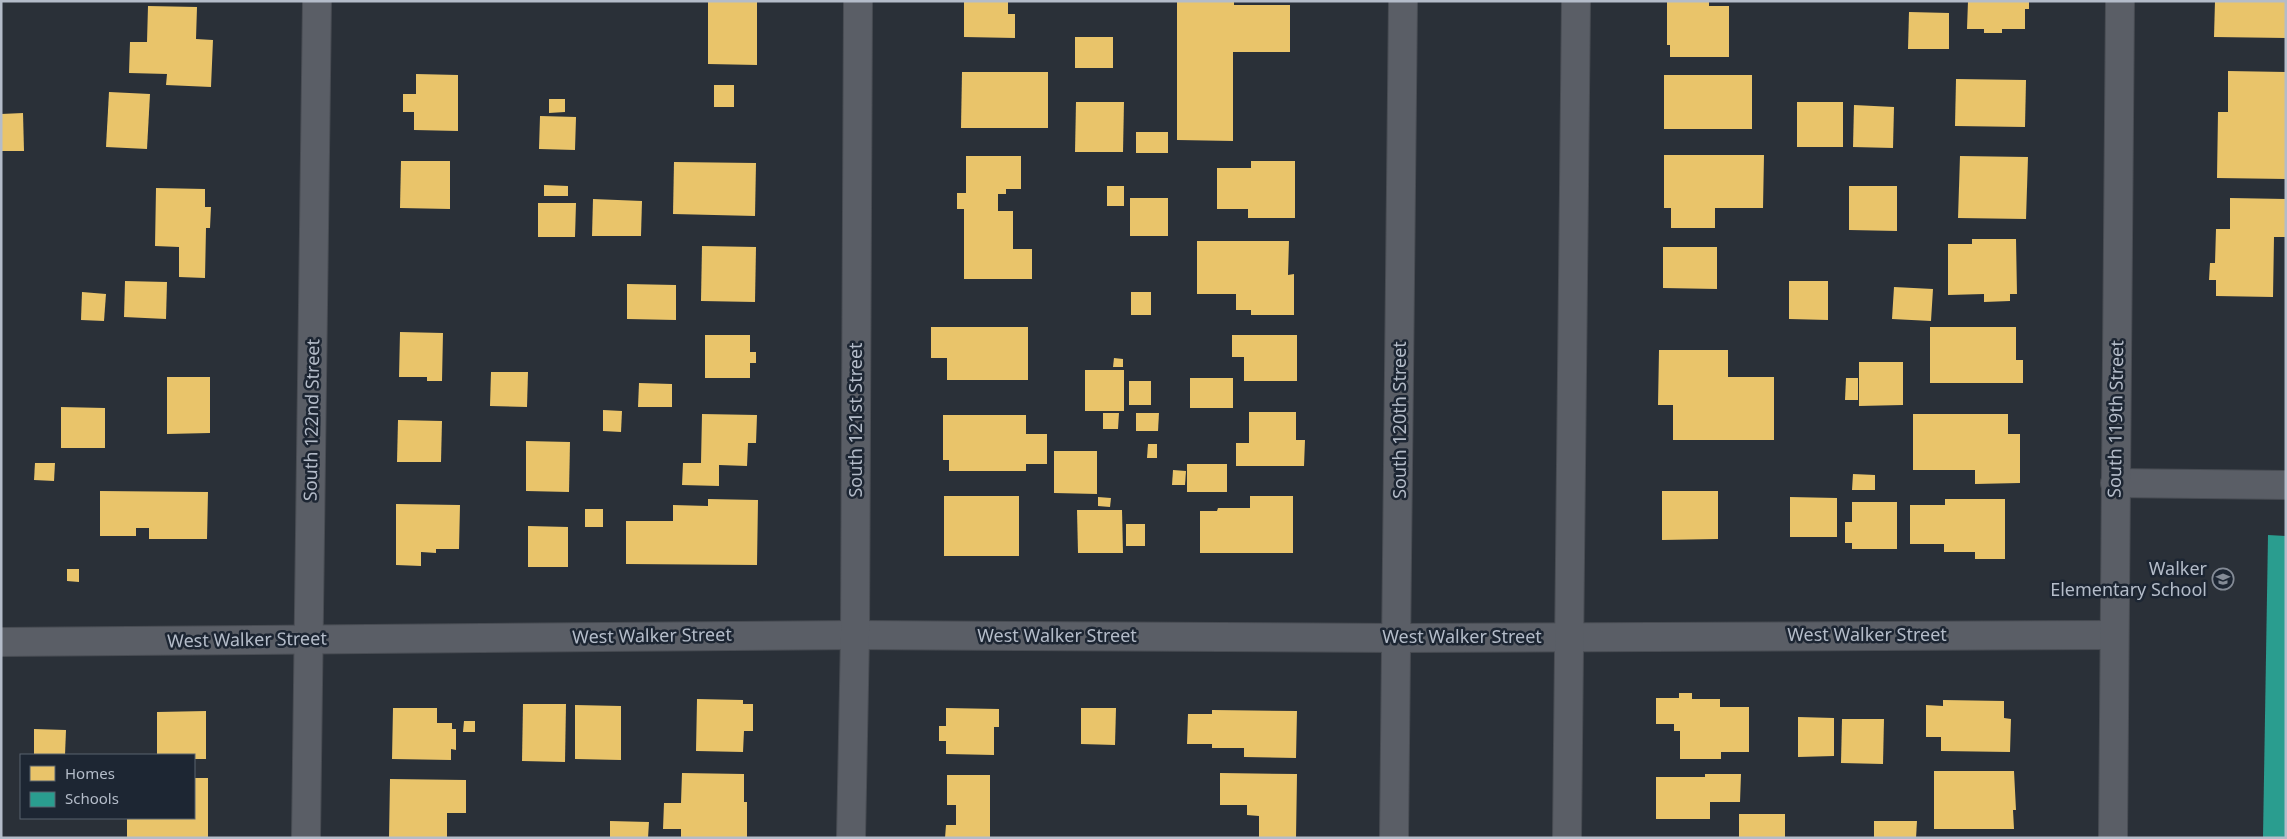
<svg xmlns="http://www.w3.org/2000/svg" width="2287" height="839" font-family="'Noto Sans',sans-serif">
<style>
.homes{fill:#e9c46a}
.schools{fill:#2a9d8f}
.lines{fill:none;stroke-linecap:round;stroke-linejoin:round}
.minor-casing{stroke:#484c53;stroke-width:30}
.minor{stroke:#5a5e66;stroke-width:28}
.labels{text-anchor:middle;stroke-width:5;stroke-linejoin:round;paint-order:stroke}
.street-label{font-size:18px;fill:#b4bcc9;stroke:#1d2633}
.poi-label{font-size:18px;fill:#b4bcc9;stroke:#1d2633;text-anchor:end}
</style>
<rect width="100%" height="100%" fill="#2a3038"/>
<!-- homes -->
<g class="homes">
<polygon points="708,1 757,1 757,65 708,64"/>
<polygon points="964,1 1008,1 1008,14 1015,14 1015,38 964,37"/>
<polygon points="1177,1 1234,1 1234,5 1290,5 1290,52 1233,52 1233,141 1177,140"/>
<polygon points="1667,1 1709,1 1709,6 1729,6 1729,57 1670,57 1670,45 1667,45"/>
<polygon points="1968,1 2029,1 2029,9 2025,9 2025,29 2002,29 2002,33 1984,33 1984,29 1967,29"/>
<polygon points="2215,1 2286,1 2286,38 2214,37"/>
<polygon points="148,6 197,7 196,39 213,40 211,87 166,85 167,74 129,73 130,42 147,42"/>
<polygon points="1909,12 1949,13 1949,49 1908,49"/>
<rect x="1075" y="37" width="38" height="31"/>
<polygon points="2228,71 2286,72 2286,179 2217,178 2218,112 2228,112"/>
<polygon points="962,72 1048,72 1048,128 961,128"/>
<polygon points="416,74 458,75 458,131 414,130 414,112 403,112 403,94 416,94"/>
<rect x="1664" y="75" width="88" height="54"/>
<polygon points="1956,79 2026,80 2025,127 1955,126"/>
<rect x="714" y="85" width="20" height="22"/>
<polygon points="109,92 150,94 147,149 106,147"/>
<polygon points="549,99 565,99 565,112 549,113"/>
<polygon points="1076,102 1124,102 1123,152 1075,152"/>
<rect x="1797" y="102" width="46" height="45"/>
<polygon points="1854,105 1894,107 1893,148 1853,147"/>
<polygon points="23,113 24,151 1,151 1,114"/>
<polygon points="540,116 576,117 575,150 539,149"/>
<rect x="1136" y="132" width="32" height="21"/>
<polygon points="1664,155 1764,155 1763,208 1715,208 1715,228 1671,228 1671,208 1664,208"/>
<polygon points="966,156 1021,156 1021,189 1006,189 1006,194 998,194 998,211 1013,211 1013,249 1032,249 1032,279 964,279 964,209 957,209 957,193 966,193"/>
<polygon points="1960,156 2028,157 2026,219 1958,218"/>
<polygon points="401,161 450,161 450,209 400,208"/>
<polygon points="1251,161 1295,161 1295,218 1248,218 1248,209 1217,209 1217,168 1251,168"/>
<polygon points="674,162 756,163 755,216 673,214"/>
<polygon points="544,185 568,186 568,196 544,196"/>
<rect x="1107" y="186" width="17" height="20"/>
<polygon points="1849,186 1897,186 1897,231 1849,230"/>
<polygon points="156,188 205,189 205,207 211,207 210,228 206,228 205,278 179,277 179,247 155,246"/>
<rect x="1130" y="198" width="38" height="38"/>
<polygon points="2230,198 2286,199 2286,237 2274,237 2273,297 2216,296 2216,280 2209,280 2210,263 2215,263 2216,229 2230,229"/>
<polygon points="593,199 642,201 641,236 592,236"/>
<polygon points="538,203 576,203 575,237 538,237"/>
<polygon points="1972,239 2016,239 2017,294 2010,294 2010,301 1984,302 1984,294 1948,295 1948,244 1972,244"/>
<polygon points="1197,241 1289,241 1288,275 1294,274 1294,315 1251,315 1251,310 1236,310 1236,294 1197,294"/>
<polygon points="702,246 756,247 755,302 701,301"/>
<polygon points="1663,247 1717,247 1717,289 1663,288"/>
<polygon points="125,281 167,282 166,319 124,317"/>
<polygon points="1789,281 1828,281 1828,320 1789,319"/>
<polygon points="627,284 676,285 676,320 627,319"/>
<polygon points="1894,287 1933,289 1931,321 1892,319"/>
<polygon points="82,292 106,294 104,321 81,320"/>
<rect x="1131" y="292" width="20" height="23"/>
<polygon points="931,327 1028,327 1028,380 947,380 947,358 931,358"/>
<polygon points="1930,327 2016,327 2016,360 2023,360 2023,383 1930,383"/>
<polygon points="400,332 443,333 442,381 427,381 427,377 399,377"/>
<polygon points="705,335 750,335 750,352 756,352 756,363 750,363 750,378 705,378"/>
<polygon points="1232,335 1297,335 1297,381 1244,381 1244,357 1232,357"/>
<polygon points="1659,350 1728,350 1728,377 1774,377 1774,440 1673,440 1673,405 1658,405"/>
<polygon points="1114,358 1123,359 1123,367 1113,367"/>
<polygon points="1859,362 1903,362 1903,405 1859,406"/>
<rect x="1085" y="370" width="39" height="41"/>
<polygon points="491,372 528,372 527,407 490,406"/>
<polygon points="167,377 210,377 210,433 167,434"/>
<rect x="1190" y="378" width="43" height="30"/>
<polygon points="1846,378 1858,378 1858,400 1845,400"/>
<rect x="1129" y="381" width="22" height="24"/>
<polygon points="639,383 672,384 672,407 638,407"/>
<polygon points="61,407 105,408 105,448 61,448"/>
<polygon points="603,410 622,411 621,432 603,431"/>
<polygon points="1249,412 1296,412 1296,440 1305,440 1304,466 1236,466 1236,443 1249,443"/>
<polygon points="1103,413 1119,413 1118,429 1103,429"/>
<polygon points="1136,413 1159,413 1158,431 1136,431"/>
<polygon points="702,414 757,415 756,443 748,443 747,466 719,465 719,486 682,485 683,463 701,463"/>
<polygon points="1913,414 2008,414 2008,434 2020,434 2020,483 1975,484 1975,470 1913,470"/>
<polygon points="943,415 1026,415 1026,434 1047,434 1047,464 1026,464 1026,471 949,471 949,460 943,460"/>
<polygon points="398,420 442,421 441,462 397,462"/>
<polygon points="526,441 570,442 569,492 526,491"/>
<polygon points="1148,444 1157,444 1157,458 1147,458"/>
<polygon points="1054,451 1097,451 1097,494 1054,493"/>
<polygon points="35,463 55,463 54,481 34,480"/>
<rect x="1187" y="464" width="40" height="28"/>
<polygon points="1173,470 1186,471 1185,485 1172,485"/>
<polygon points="1853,474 1875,475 1875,490 1852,490"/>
<polygon points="100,491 208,492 207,539 149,539 149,528 136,528 136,536 100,536"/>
<polygon points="1662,491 1718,491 1718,539 1662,540"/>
<rect x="944" y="496" width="75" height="60"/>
<polygon points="1250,496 1293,496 1293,553 1200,553 1200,511 1217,511 1218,508 1250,508"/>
<polygon points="1098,497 1111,498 1110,507 1098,506"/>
<polygon points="1790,497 1837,498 1837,537 1790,537"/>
<polygon points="708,499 758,500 757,565 626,564 626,521 673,521 673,505 708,506"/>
<polygon points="1945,499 2005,499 2005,559 1975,559 1975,552 1944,552 1944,544 1910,544 1910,505 1945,505"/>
<polygon points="1852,502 1897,502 1897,549 1852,549 1852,543 1845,543 1845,522 1852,522"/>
<polygon points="396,504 460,505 459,549 436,549 436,553 421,552 421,566 396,565"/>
<rect x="585" y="509" width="18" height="18"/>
<polygon points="1077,510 1122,510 1123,553 1078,553"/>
<rect x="1126" y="524" width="19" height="22"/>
<polygon points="528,526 568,527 568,567 528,567"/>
<polygon points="67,569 79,569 79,582 67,581"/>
<polygon points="1679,693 1692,693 1692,699 1720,699 1720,707 1749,707 1749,752 1721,752 1721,759 1680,759 1680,731 1674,731 1674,724 1656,724 1656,698 1679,698"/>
<polygon points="697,699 743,700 743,704 753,704 753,731 744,731 743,752 696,751"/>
<polygon points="1943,700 2004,701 2004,718 2011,719 2010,752 1941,751 1941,737 1926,737 1926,705 1943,706"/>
<polygon points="523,704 566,704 565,762 522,761"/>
<polygon points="575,705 621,706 621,760 575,759"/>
<polygon points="393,708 437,708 437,723 452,723 452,729 456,729 456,750 451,749 451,760 392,759"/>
<polygon points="946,708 999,709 999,727 994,727 994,755 946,754 946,741 939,741 939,726 946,726"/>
<polygon points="1081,708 1116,708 1115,745 1081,744"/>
<polygon points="1212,710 1297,711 1296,758 1244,757 1244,748 1212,748 1212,744 1187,744 1188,714 1212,714"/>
<polygon points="206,711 206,759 194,759 194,755 157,755 157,712"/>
<polygon points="1798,717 1834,718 1834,756 1798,757"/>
<polygon points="1842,719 1884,719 1883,764 1841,763"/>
<polygon points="464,721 475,721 475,732 463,732"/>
<polygon points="34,729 66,730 65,755 34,755"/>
<polygon points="1934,771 2014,771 2016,810 2013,810 2014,829 1934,829"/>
<polygon points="682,773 744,774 744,802 747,802 747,838 681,838 681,829 663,829 664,803 681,803"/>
<polygon points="1220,773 1297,774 1296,838 1259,838 1259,816 1247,815 1247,805 1220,805"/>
<polygon points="1705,774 1741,774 1740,802 1710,802 1710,819 1656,819 1656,777 1705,777"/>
<polygon points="947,775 990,775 990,838 945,838 946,825 956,825 956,805 947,805"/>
<polygon points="194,778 208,778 208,838 127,838 127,818 194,818"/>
<polygon points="390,779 466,780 466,813 447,813 447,838 389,838"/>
<rect x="1739" y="814" width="46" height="24"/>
<polygon points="610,821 649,822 648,838 610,838"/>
<polygon points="1874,821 1917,821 1916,838 1874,838"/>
</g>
<!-- schools -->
<polygon class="schools" points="2268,535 2286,536 2286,838 2263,838"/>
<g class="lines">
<!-- minor casing -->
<g class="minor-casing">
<g id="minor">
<polyline points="2115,483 2286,485"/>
<polyline points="1,642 855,635 1398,638 2113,635"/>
<polyline points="306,838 317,1"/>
<polyline points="851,838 855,635 858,1"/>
<polyline points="1394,838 1403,1"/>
<polyline points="1567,838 1576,1"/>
<polyline points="2113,838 2120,1"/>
</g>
</g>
<!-- minor -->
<use href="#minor" class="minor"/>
</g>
<!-- icons -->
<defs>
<g id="school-ring" transform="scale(1.125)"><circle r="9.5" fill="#1d2633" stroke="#848b96" stroke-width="1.5"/><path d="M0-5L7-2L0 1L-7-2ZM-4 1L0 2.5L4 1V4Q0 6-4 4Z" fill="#848b96"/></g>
</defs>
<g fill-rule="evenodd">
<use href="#school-ring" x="2223" y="579"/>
</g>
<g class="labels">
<!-- street labels -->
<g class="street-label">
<text transform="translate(2116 419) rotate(-89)" y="6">South 119th Street</text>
<text transform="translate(312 420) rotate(-89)" y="6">South 122nd Street</text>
<text transform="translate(856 420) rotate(-90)" y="6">South 121st Street</text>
<text transform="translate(1400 420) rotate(-90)" y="6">South 120th Street</text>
<text x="1867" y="641">West Walker Street</text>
<text transform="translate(652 636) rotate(-1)" y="6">West Walker Street</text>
<text x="1057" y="642">West Walker Street</text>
<text x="1462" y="643">West Walker Street</text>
<text transform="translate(247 640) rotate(-1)" y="6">West Walker Street</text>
</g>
<!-- poi labels -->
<g class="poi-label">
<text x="2207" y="575">Walker<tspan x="2207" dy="21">Elementary School</tspan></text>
</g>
</g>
<!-- border -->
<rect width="2287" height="839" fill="none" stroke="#b4bcc9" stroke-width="5"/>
<!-- legend -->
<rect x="20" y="754" width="175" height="65" fill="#1d2633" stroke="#59626f"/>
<rect x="30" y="766" width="25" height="15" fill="#e9c46a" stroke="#59626f"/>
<text x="65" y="779" font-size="15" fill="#b4bcc9">Homes</text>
<rect x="30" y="792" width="25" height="15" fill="#2a9d8f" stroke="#59626f"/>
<text x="65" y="804" font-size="15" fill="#b4bcc9">Schools</text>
</svg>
